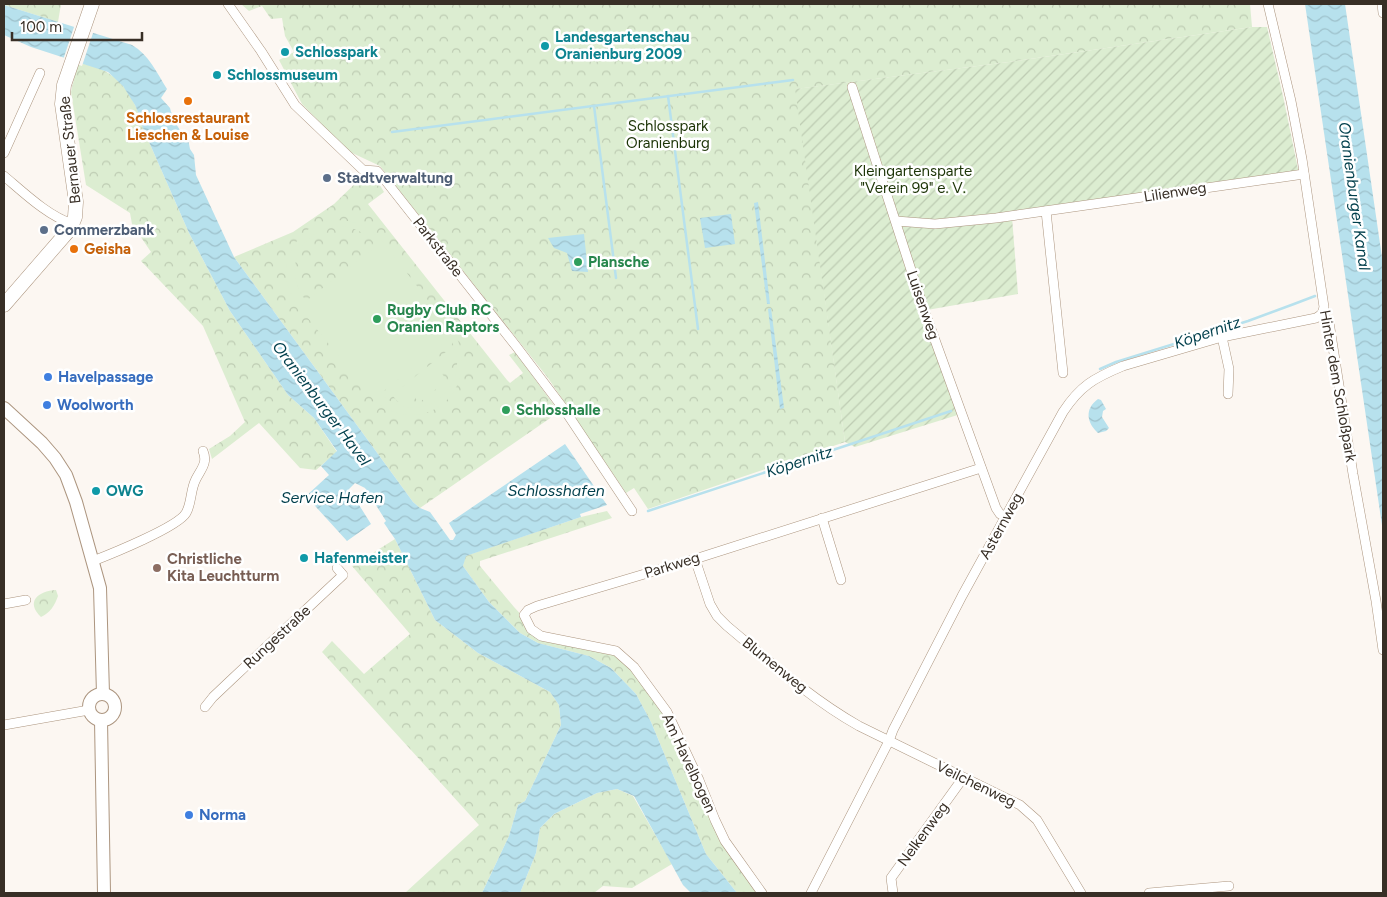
<svg xmlns="http://www.w3.org/2000/svg" width="1387" height="897" font-family="Figtree,sans-serif">
<style>
.forest{fill:url(#forest-crowns)}
.garden{fill:url(#garden-furrows)}
.pitch{fill:#dcedd1;fill-rule:evenodd}
.water{fill:url(#water-waves)}
.pier{fill:#fcf7f2}
.lines{fill:none;stroke-linecap:round;stroke-linejoin:round}
.stream{stroke:#b7e1ed;stroke-width:2.5}
.minor-casing{stroke:#ac957f;stroke-width:10}
.secondary-casing{stroke:#ac957f;stroke-width:14}
.primary-casing{stroke:#ac957f;stroke-width:15}
.minor{stroke:#fff;stroke-width:9}
.secondary{stroke:#fff;stroke-width:12}
.primary{stroke:#fff;stroke-width:14}
.culture-dot{fill:#0f9aa8;stroke:#fff;stroke-width:2}
.food-dot{fill:#e8710a;stroke:#fff;stroke-width:2}
.service-dot{fill:#5c6f8a;stroke:#fff;stroke-width:2}
.leisure-dot{fill:#2e9e5b;stroke:#fff;stroke-width:2}
.shop-dot{fill:#3f7fe0;stroke:#fff;stroke-width:2}
.education-dot{fill:#8d6e63;stroke:#fff;stroke-width:2}
.labels{text-anchor:middle;stroke-width:5;stroke-linejoin:round;paint-order:stroke}
.culture-label{font-size:15px;font-weight:bold;fill:#0d838f;stroke:#fff;text-anchor:start}
.food-label{font-size:15px;font-weight:bold;fill:#c56008;stroke:#fff}
.park-label{font-size:15px;fill:#1c3406;stroke:#fff}
.street-label{font-size:15px;fill:#382f26;stroke:#fff}
.service-label{font-size:15px;font-weight:bold;fill:#4e5e75;stroke:#fff;text-anchor:start}
.leisure-label{font-size:15px;font-weight:bold;fill:#27864d;stroke:#fff;text-anchor:start}
.shop-label{font-size:15px;font-weight:bold;fill:#366cbe;stroke:#fff;text-anchor:start}
.education-label{font-size:15px;font-weight:bold;fill:#785e54;stroke:#fff;text-anchor:start}
.water-label{font-size:16px;font-style:italic;fill:#003f4c;stroke:#fff}
</style>
<defs>
<pattern id="forest-crowns" width="20" height="18" patternUnits="userSpaceOnUse" patternTransform="scale(1.25)"><rect width="20" height="18" fill="#dcedd1"/><path d="M2 6a3 3 0 1 1 6 0M12 15a3 3 0 1 1 6 0" fill="none" stroke="#beccb3"/></pattern>
<pattern id="garden-furrows" width="10" height="10" patternUnits="userSpaceOnUse" patternTransform="scale(1.25)"><rect width="10" height="10" fill="#dcedd1"/><path d="M-1 1l2-2M0 10L10 0M9 11l2-2" fill="none" stroke="#beccb3"/></pattern>
<pattern id="water-waves" width="16" height="10" patternUnits="userSpaceOnUse" patternTransform="scale(1.25)"><rect width="16" height="10" fill="#b7e1ed"/><path d="M0 5q4-4 8 0t8 0" fill="none" stroke="#9ec1cb"/></pattern>
</defs>
<rect width="100%" height="100%" fill="#fcf7f2"/>
<!-- forest -->
<g class="forest">
<polygon points="4,4 61,4 58,22 4,5"/>
<polygon points="241,4 1250,4 1252,27 1009,62 796,89 845,442 648,509 634,488 626,493 548,378 380,166 348,151 302,104 279,60 294,52 285,36 282,18 271,19 262,6 249,11"/>
<path d="M78 62C88 65 100 67 108 73 127 84 136 105 143 124L142 126 189 233 230 311 288 395 314 418 337 452 316 470 300 468 259 423 212 459 209 449 230 436 245 422 203 326 141 261 151 252 132 224 130 213 86 185 71 92Z"/>
<path d="M365 174C375 173 379 184 384 192L368 204 507 380 510 383 523 373 509 355 515 352 559 412 420 508 413 502 234 257 293 232 334 204Z"/>
<polygon points="607,511 612,518 480,561 480,566 514,607 541,636 616,651 667,712 715,820 762,893 737,893 706,854 651,722 636,694 611,668 589,656 538,643 520,633 489,602 463,566 465,556 581,517"/>
<polygon points="395,539 435,620 478,653 550,692 559,705 561,725 525,801 518,805 509,836 482,893 405,893 479,825 322,652 332,641 364,674 410,634 352,566"/>
<path d="M56 590 58 596C55 605 50 613 41 617 25 602 38 591 56 590Z"/>
<polygon points="617,789 633,796 672,864 632,888 603,886 594,893 520,893 536,853 540,828 554,814 597,793"/>
</g>
<!-- garden -->
<polygon class="garden" points="1252,27 1267,27 1283,96 1299,174 1012,217 1018,294 927,310 964,413 855,447 845,442 795,89 1009,62"/>
<!-- pitch -->
<g class="pitch">
<path d="M332 220C356 220 367 225 383 242L457 338C480 396 418 440 373 399L295 302C293 297 290 292 288 287 281 265 292 241 310 228 317 224 325 222 332 220ZM338 226C354 227 367 233 377 246L306 301C282 269 299 231 338 226ZM450 338C454 346 458 355 457 364 457 373 454 382 448 389 429 414 402 412 380 394Z"/>
<polygon points="447,351 453,359 439,370 447,380 419,403 411,392 398,402 392,395"/>
</g>
<!-- water -->
<g class="water">
<polygon points="1305,4 1345,4 1383,264 1383,532"/>
<path d="M4 5 132 45C149 55 157 73 167 89L161 98 170 108 171 112 174 116 172 118 180 130 178 135 182 139H188L190 149 194 155 196 175 234 257 413 502 420 508 430 512 450 540H453L456 535 449 523 565 444 607 505 580 514 581 517 466 556 463 566 489 602 520 633 538 643 589 656 611 668 636 694 651 722 706 854 737 893H691L683 885 634 796 617 789 597 793 554 814 540 828 536 853 520 893H482L509 836 518 805 525 801 561 725 559 705 550 692 478 653 435 620 395 539 384 523 386 521 365 488 355 483 349 489 371 524 347 541 306 496 329 475 321 466 337 451 314 418 288 395 230 311 189 233 142 126 143 124 135 105 123 86 108 72 31 47 4 35Z"/>
<polygon points="758,202 770,304 767,304 754,203"/>
<polygon points="731,214 735,244 705,248 700,218"/>
<polygon points="584,234 588,272 572,271 567,253 554,248 548,238"/>
<polygon points="771,308 784,408 780,409 768,309"/>
<path d="M1098 399 1101 400 1106 409 1103 411 1102 417 1109 428 1106 431 1098 433C1087 423 1084 409 1098 399Z"/>
</g>
<!-- pier -->
<polygon class="pier" points="75,24 94,30 82,66 63,60"/>
<g class="lines">
<!-- stream -->
<g class="stream">
<polyline points="668,96 698,329"/>
<polyline points="594,106 616,278"/>
<polyline points="392,132 793,80"/>
<polyline points="1100,369 1116,362 1248,321 1294,304 1315,296"/>
<polyline points="648,511 951,411"/>
</g>
<!-- minor casing -->
<g class="minor-casing">
<g id="minor">
<polyline points="228,4 261,51 295,105 363,170 377,171 385,180 516,346 566,412 632,511"/>
<polyline points="1268,4 1291,101 1302,159 1324,307 1322,314 1329,322 1353,474 1376,601 1383,650"/>
<polyline points="1382,4 1383,13"/>
<polyline points="852,87 923,307 996,508 1000,514 1006,516"/>
<polyline points="4,153 40,73"/>
<path d="M4 176C23 192 49 217 73 224"/>
<polyline points="1046,211 1063,373"/>
<polyline points="896,221 935,224 996,218 1304,174"/>
<polyline points="1222,337 1229,369 1228,394"/>
<polyline points="822,518 841,580"/>
<path d="M695 559 710 604 717 616 727 626C769 661 811 699 859 726L1020 805 1037 820 1081 893"/>
<path d="M93 561C111 554 178 527 186 513 192 503 190 490 196 479 201 469 208 463 203 451"/>
<polyline points="4,604 26,600"/>
<polyline points="205,707 213,697 232,679 343,575 337,568"/>
<polyline points="4,725 89,710"/>
<polyline points="762,893 725,841 715,820 699,780 667,712 634,667 616,651 541,636 531,629 524,615 528,610 537,606 695,559 981,468"/>
<path d="M811 893 889 741 893 730 962 596 1063 412C1080 386 1094 378 1123 366L1222 337 1316 318 1322 314"/>
<polyline points="893,893 891,878 963,778"/>
<polyline points="1149,893 1229,886"/>
</g>
</g>
<!-- secondary casing -->
<g class="secondary-casing">
<g id="secondary">
<polyline points="4,408 42,443 55,458 66,475 76,502 100,588 103,694"/>
<circle cx="102" cy="707" r="13"/>
<polyline points="101,720 104,893"/>
</g>
</g>
<!-- primary casing -->
<g class="primary-casing">
<polyline id="primary" points="4,305 70,229 75,217 76,202 62,104 64,85 92,4"/>
</g>
<!-- minor -->
<use href="#minor" class="minor"/>
<!-- secondary -->
<use href="#secondary" class="secondary"/>
<!-- primary -->
<use href="#primary" class="primary"/>
</g>
<!-- markers -->
<g class="culture-dot">
<circle cx="545" cy="46" r="5"/>
<circle cx="285" cy="52" r="5"/>
<circle cx="217" cy="75" r="5"/>
<circle cx="96" cy="491" r="5"/>
<circle cx="304" cy="558" r="5"/>
</g>
<g class="food-dot">
<circle cx="188" cy="101" r="5"/>
<circle cx="74" cy="249" r="5"/>
</g>
<g class="service-dot">
<circle cx="327" cy="178" r="5"/>
<circle cx="44" cy="230" r="5"/>
</g>
<g class="leisure-dot">
<circle cx="578" cy="262" r="5"/>
<circle cx="377" cy="319" r="5"/>
<circle cx="506" cy="410" r="5"/>
</g>
<g class="shop-dot">
<circle cx="48" cy="377" r="5"/>
<circle cx="47" cy="405" r="5"/>
<circle cx="189" cy="815" r="5"/>
</g>
<circle class="education-dot" cx="157" cy="568" r="5"/>
<g class="labels">
<!-- culture labels -->
<g class="culture-label">
<text x="555" y="42">Landesgartenschau<tspan x="555" dy="17">Oranienburg 2009</tspan></text>
<text x="295" y="57">Schlosspark</text>
<text x="227" y="80">Schlossmuseum</text>
<text x="106" y="496">OWG</text>
<text x="314" y="563">Hafenmeister</text>
</g>
<!-- food labels -->
<g class="food-label">
<text x="188" y="123">Schlossrestaurant<tspan x="188" dy="17">Lieschen &amp; Louise</tspan></text>
<text x="84" y="254" text-anchor="start">Geisha</text>
</g>
<!-- park labels -->
<g class="park-label">
<text x="668" y="131">Schlosspark<tspan x="668" dy="17">Oranienburg</tspan></text>
<text x="913" y="176">Kleingartensparte<tspan x="913" dy="17">"Verein 99" e. V.</tspan></text>
</g>
<!-- street labels -->
<g class="street-label">
<text transform="translate(70 150) rotate(-96)" y="5">Bernauer Straße</text>
<text transform="translate(1175 192) rotate(-9)" y="5">Lilienweg</text>
<text transform="translate(438 247) rotate(52)" y="5">Parkstraße</text>
<text transform="translate(923 305) rotate(71)" y="5">Luisenweg</text>
<text transform="translate(1338 386) rotate(80)" y="5">Hinter dem Schloßpark</text>
<text transform="translate(1001 526) rotate(-61)" y="5">Asternweg</text>
<text transform="translate(672 565) rotate(-17)" y="5">Parkweg</text>
<text transform="translate(277 637) rotate(-43)" y="5">Rungestraße</text>
<text transform="translate(775 665) rotate(39)" y="5">Blumenweg</text>
<text transform="translate(689 763) rotate(65)" y="5">Am Havelbogen</text>
<text transform="translate(976 784) rotate(26)" y="5">Veilchenweg</text>
<text transform="translate(923 834) rotate(-54)" y="5">Nelkenweg</text>
</g>
<!-- service labels -->
<g class="service-label">
<text x="337" y="183">Stadtverwaltung</text>
<text x="54" y="235">Commerzbank</text>
</g>
<!-- leisure labels -->
<g class="leisure-label">
<text x="588" y="267">Plansche</text>
<text x="387" y="315">Rugby Club RC<tspan x="387" dy="17">Oranien Raptors</tspan></text>
<text x="516" y="415">Schlosshalle</text>
</g>
<!-- shop labels -->
<g class="shop-label">
<text x="58" y="382">Havelpassage</text>
<text x="57" y="410">Woolworth</text>
<text x="199" y="820">Norma</text>
</g>
<!-- education labels -->
<g class="education-label">
<text x="167" y="564">Christliche<tspan x="167" dy="17">Kita Leuchtturm</tspan></text>
</g>
<!-- water labels -->
<g class="water-label">
<text transform="translate(1355 196) rotate(82)" y="6">Oranienburger Kanal</text>
<text transform="translate(1207 332) rotate(-19)" y="6">Köpernitz</text>
<text transform="translate(322 403) rotate(53)" y="6">Oranienburger Havel</text>
<text transform="translate(799 461) rotate(-18)" y="6">Köpernitz</text>
<text x="556" y="496">Schlosshafen</text>
<text x="332" y="503">Service Hafen</text>
</g>
</g>
<!-- border -->
<rect width="1387" height="897" fill="none" stroke="#382f26" stroke-width="10"/>
<!-- scale -->
<path d="M12 32v8h130v-8" fill="none" stroke="#382f26" stroke-width="2.5"/>
<text x="20" y="32" font-size="15" fill="#382f26" stroke="#ffffff" stroke-width="4" paint-order="stroke">100 m</text>
</svg>
